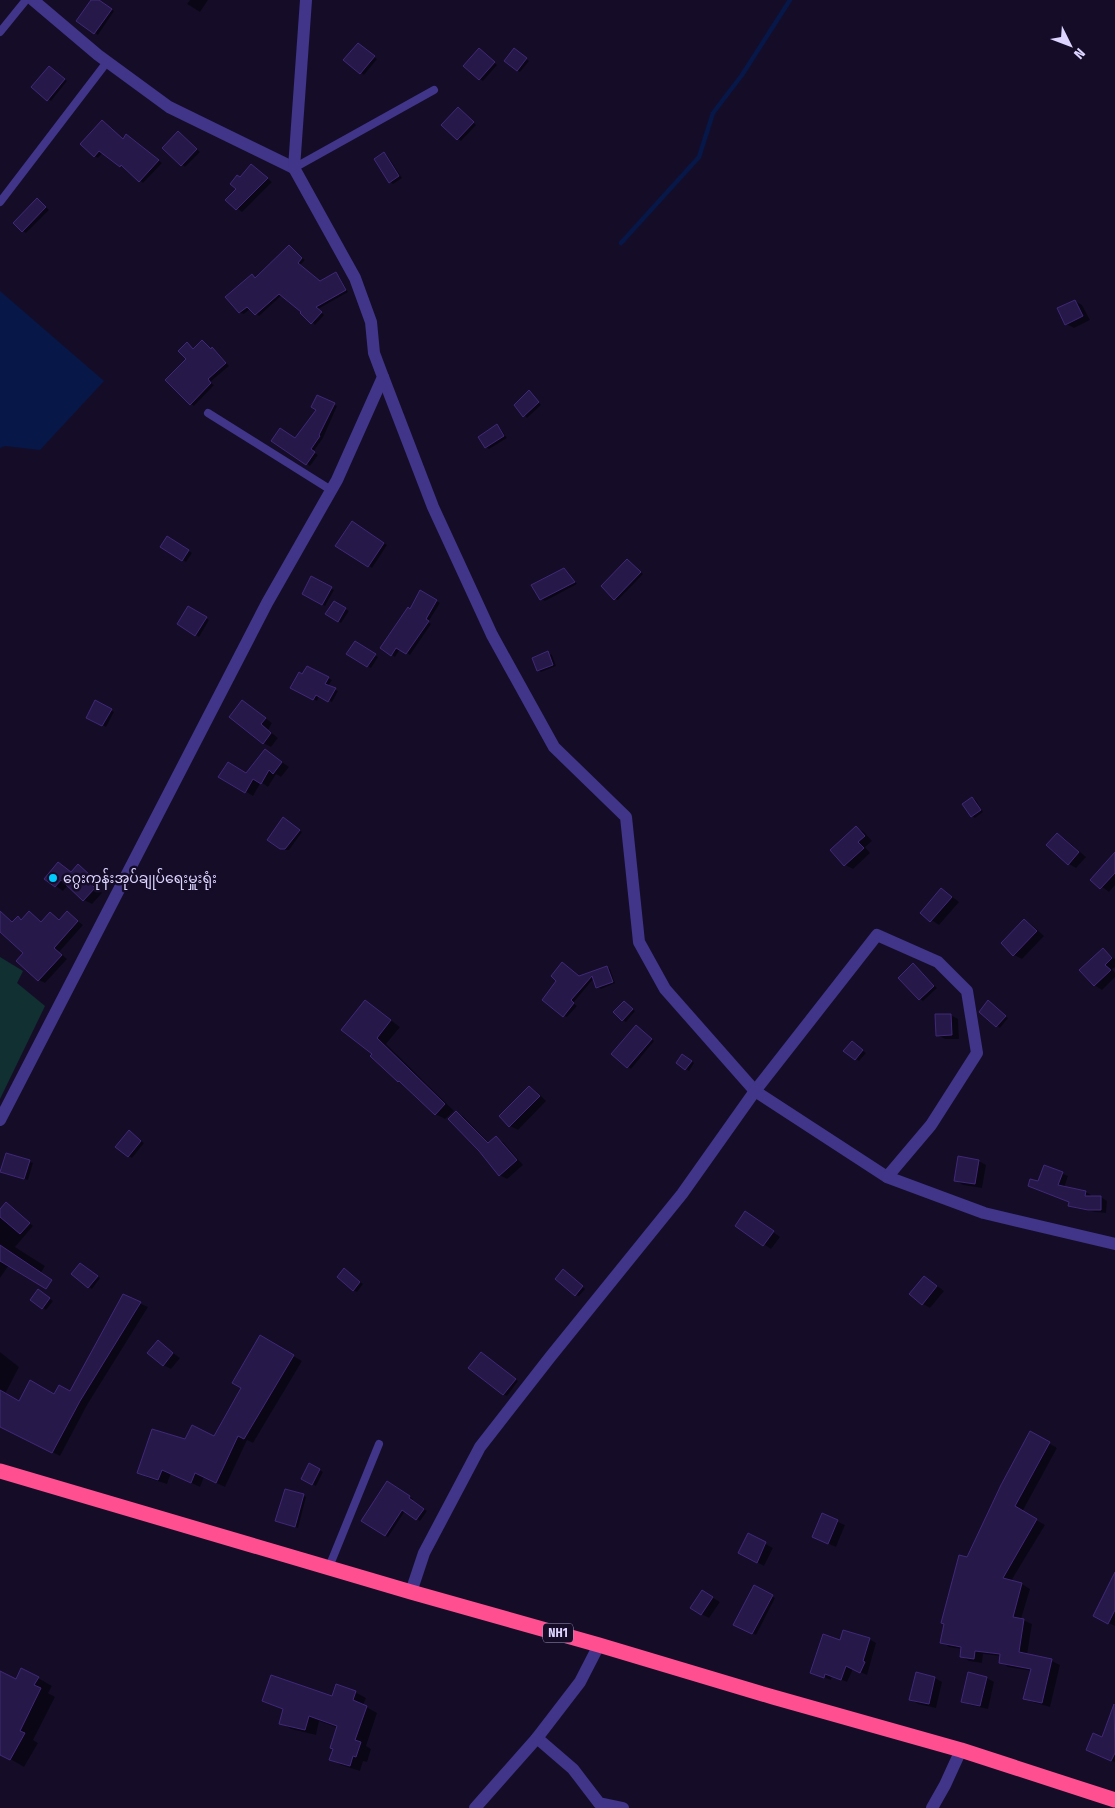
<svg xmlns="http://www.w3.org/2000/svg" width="1115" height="1808" font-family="'Fira Sans Condensed','Noto Sans Myanmar',sans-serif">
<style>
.green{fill:#103032}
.water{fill:#061748}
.shadow{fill:#0007}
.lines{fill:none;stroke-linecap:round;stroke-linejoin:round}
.stream{stroke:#061748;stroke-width:4.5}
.building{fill:#27184a;stroke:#402878}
.lane{stroke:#41358a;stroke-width:8}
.street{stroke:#41358a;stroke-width:12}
.highway{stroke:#ff4f91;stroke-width:15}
.poi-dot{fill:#00cbff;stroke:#150d28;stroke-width:2}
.labels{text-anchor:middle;stroke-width:5;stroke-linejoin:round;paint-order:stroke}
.shield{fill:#150d28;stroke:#a198be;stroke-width:1}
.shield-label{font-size:12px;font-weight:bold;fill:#ddd4ff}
.poi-label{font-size:14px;fill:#ddd4ff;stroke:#150d28;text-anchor:start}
</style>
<rect width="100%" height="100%" fill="#150d28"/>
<!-- green -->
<polygon class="green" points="0,957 23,971 17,983 45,1006 0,1099"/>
<!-- water -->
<polygon class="water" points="0,291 104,381 40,450 5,446 0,448"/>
<!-- shadow -->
<g class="shadow">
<polygon points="92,0 98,0 114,11 98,35 77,21"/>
<polygon points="190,0 208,0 200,12 187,4"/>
<polygon points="361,46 377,59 364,75 345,60"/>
<polygon points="483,52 497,65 483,81 480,79"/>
<polygon points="518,52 529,61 520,72 517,70"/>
<polygon points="53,69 67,81 51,101 48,99"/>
<polygon points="461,110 476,125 461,141 458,139"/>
<polygon points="103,121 123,140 130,138 162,163 143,183 124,167 120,166 103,152 98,158 94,156"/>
<polygon points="181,134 200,152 185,167 163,148"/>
<polygon points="384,154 387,155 402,178 393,184 390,182"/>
<polygon points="256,169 272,182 242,212 227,200 237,189 241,178"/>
<polygon points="41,202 49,210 26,233 23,231"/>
<polygon points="289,246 305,260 300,265 321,282 336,274 339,276 348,292 318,309 324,315 315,325 303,312 282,295 259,316 250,309 244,314 240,313 227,297 252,276 256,279"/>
<polygon points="1075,301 1082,305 1090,320 1074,328 1066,324"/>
<polygon points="205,343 212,350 216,351 229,366 210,382 214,385 194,406 191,404 187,344 194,350"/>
<polygon points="529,392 541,405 527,418 515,405"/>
<polygon points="318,397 337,406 323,438 313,452 318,455 310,466 273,441 295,440 318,409"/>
<polygon points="497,426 500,428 507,438 489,449 486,447 480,437"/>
<polygon points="352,523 387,545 372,568 337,546"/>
<polygon points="168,538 192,553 186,562 162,546"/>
<polygon points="628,560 643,574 618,600 615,599"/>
<polygon points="564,569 577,584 545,601 541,599"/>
<polygon points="312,578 334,590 325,606 303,594"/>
<polygon points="421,592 440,603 428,622 431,624 410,655 400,649 395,657 382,648 410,610"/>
<polygon points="334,602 349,611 341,623 327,614"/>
<polygon points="189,608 209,620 199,637 178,624"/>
<polygon points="355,642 378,657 371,668 348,653"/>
<polygon points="548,653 552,655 556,666 541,672 538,670"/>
<polygon points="307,667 332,680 328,686 338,691 332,702 319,696 317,701 292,688 303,676"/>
<polygon points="96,702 114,712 106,727 88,718"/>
<polygon points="243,702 272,723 268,730 278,738 271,747 263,743"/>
<polygon points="265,750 289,767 281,777 276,774 268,787 261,782 253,796 220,776 246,774"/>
<polygon points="972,798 976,800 983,812 975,818 972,816"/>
<polygon points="287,821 302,832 289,850 285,850 281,848"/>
<polygon points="856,827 864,832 872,841 865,847 870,853 853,869 845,865"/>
<polygon points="1057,834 1065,839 1086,857 1076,868 1069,864"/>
<polygon points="1115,860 1115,885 1109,892 1092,879"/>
<polygon points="78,866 97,881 93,885 102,893 92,904 84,900 68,885 63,891 46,879 72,873"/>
<polygon points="942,889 959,902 939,925 921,913"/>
<polygon points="29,913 43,923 51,914 60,920 67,913 83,925 59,952 67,959 45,983 39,980 25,953 0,931 0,920 5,918 13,923 18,918 22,921"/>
<polygon points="1025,920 1032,925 1044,936 1022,959 1014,955"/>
<polygon points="1103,950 1115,959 1115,967 1112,969 1115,973 1115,977 1102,990 1094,985"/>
<polygon points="914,965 937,988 923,1001 920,999"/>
<polygon points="607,967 610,969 615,983 601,989 598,987 594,978 573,1003 577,1006 567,1017 564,1016 579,977"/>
<polygon points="366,1002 400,1027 386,1044 454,1111 445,1119 435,1114 407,1086 398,1081 373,1054"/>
<polygon points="627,1004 635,1011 626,1022 623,1020"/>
<polygon points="991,1004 1008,1018 1000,1028 980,1011"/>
<polygon points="951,1015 958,1019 959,1039 945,1039 937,1035"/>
<polygon points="639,1028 654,1041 631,1069 613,1054"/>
<polygon points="855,1044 866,1053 859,1061 856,1059"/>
<polygon points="686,1057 694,1063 689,1071 677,1063"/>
<polygon points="530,1087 537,1092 546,1101 518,1130 510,1126"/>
<polygon points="457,1113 464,1117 489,1143 496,1138 503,1142 523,1165 507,1179 499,1175"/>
<polygon points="132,1134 144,1143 132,1158 128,1156"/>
<polygon points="7,1154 33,1163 28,1180 5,1173"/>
<polygon points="979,1161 986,1165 982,1188 963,1185 955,1180"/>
<polygon points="1045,1166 1068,1176 1064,1188 1086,1192 1091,1195 1091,1197 1101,1197 1107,1201 1106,1213 1095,1212 1075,1208 1069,1205 1070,1202 1039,1182"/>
<polygon points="11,1206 33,1226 15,1247 45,1266 36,1281 9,1265 0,1278 0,1211"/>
<polygon points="753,1217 780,1237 771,1249 737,1226"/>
<polygon points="84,1266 100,1278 92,1289 89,1287"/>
<polygon points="348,1272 363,1284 357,1292 353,1290"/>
<polygon points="567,1273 585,1289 579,1296 575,1295"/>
<polygon points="925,1277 944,1291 930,1308 923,1304"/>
<polygon points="41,1292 53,1301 46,1310 43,1308"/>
<polygon points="124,1296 148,1307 87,1405 60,1456 22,1437 0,1418 0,1352 19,1367 5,1394 19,1403 71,1392"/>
<polygon points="260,1337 302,1361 253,1443 247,1440 225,1487 204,1477 200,1487 171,1473 167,1484 148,1478 139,1473 186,1441 215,1437 243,1388"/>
<polygon points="158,1342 180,1358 171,1369 163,1365"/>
<polygon points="485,1355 518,1381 507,1396 503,1394"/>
<polygon points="1031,1433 1057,1448 1022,1512 1045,1525 1011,1581 1022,1584 1030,1589 1021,1619 1032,1624 1027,1655 1052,1661 1060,1665 1050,1707 1032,1702 1024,1698 1032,1671 1008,1667 1000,1662 1001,1656 983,1654 982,1663 969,1661 961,1656 962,1649 949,1647 942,1642 968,1558"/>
<polygon points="309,1464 323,1472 316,1486 302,1479"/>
<polygon points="388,1483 413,1499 412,1500 427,1511 420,1521 405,1511 388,1537 363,1521"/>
<polygon points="303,1495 306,1497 298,1528 277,1521"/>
<polygon points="822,1515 845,1525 836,1547 813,1537"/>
<polygon points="748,1535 773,1548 764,1566 747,1557"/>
<polygon points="1115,1585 1115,1626 1102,1620"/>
<polygon points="754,1587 775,1598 756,1635 735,1625"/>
<polygon points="710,1596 720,1602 709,1618 701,1614"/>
<polygon points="869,1639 876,1643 867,1675 853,1669 847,1682 832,1676 831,1680 811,1672"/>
<polygon points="0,1673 16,1681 38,1678 52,1686 48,1693 55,1697 33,1740 38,1743 24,1767 0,1753"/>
<polygon points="917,1674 935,1678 942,1682 936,1708 918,1704 910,1699"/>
<polygon points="969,1674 987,1678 994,1682 988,1709 970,1705 962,1701"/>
<polygon points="355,1692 366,1698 363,1705 377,1713 366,1746 371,1749 367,1762 363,1761 360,1771 341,1765 331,1759 338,1728 319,1721 316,1735 291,1729 281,1723 284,1710 264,1700 333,1698"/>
<polygon points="1109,1721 1115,1723 1115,1762 1094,1753 1102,1739"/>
</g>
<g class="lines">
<!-- stream -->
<polyline class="stream" points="621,243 699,157 713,113 742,75 790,0"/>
</g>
<!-- building -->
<g class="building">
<polygon points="91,0 99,0 112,9 94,34 76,21"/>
<polygon points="358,43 375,56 360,74 343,60"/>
<polygon points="479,48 495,62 479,80 463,66"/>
<polygon points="514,48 527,58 517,71 504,61"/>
<polygon points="49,66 65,79 47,101 31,87"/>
<polygon points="458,107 474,122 457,140 441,125"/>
<polygon points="102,120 123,139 126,134 159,160 139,182 121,165 120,167 99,151 94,157 80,144"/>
<polygon points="178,131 197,149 181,166 162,148"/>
<polygon points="384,152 399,176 389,183 374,159"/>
<polygon points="251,164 268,178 236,210 225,200 236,189 230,184 237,175 240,177"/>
<polygon points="37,198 46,207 22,232 13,223"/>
<polygon points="289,245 302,258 298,263 320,281 336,272 346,290 316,307 322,312 311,324 300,313 301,312 279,294 255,315 247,307 239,313 225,297 252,274 255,278"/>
<polygon points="1075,300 1083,316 1065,325 1057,308"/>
<polygon points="202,340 211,349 212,347 226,363 208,379 211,383 190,405 165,380 186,359 178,351 187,342 193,349"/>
<polygon points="529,390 539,402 523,417 514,405"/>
<polygon points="317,395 335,403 319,435 320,436 311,449 315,452 306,465 271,441 280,428 295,438 316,410 311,407"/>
<polygon points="497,424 504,436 485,448 478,437"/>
<polygon points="352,521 384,543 368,567 335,546"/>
<polygon points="167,536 189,550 182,561 160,547"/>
<polygon points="627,559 641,572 614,600 601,586"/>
<polygon points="564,568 575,582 540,600 531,585"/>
<polygon points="311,576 332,587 322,605 302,594"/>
<polygon points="420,590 437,600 426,619 429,621 406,654 396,648 391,656 380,648 408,607 410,609"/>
<polygon points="334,601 346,608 338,622 325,614"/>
<polygon points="188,606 207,617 195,636 177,624"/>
<polygon points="355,641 376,654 367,667 346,654"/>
<polygon points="548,651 553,665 537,671 532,658"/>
<polygon points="307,666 329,677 325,684 336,688 328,702 316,695 313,700 290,688 299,672 302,674"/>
<polygon points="95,700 112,709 102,726 86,718"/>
<polygon points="242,700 266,718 261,724 271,733 263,744 229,717"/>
<polygon points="265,749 282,762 273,774 269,770 261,784 253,779 245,793 218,777 228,762 246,773"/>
<polygon points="972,797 981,810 971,817 962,804"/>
<polygon points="283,817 300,830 285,849 280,849 267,840"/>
<polygon points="856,826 865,836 858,842 864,848 844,866 830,850"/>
<polygon points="1057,833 1079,852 1068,865 1046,845"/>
<polygon points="1115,852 1115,873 1100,889 1090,880"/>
<polygon points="58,862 71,872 78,864 91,876 87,880 95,888 83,901 61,880 55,887 44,879"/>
<polygon points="941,888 952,897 930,922 920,913"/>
<polygon points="0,911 12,922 18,916 21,920 29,911 41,922 50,912 59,920 67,911 78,921 54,948 62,955 38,981 16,961 23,953 0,932"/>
<polygon points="1024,919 1037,931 1013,956 1001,943"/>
<polygon points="1103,948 1112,958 1105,965 1111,970 1094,986 1079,970"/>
<polygon points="562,962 579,976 607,966 613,982 596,988 592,976 571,1000 574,1003 563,1017 542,1000 556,981 551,976"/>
<polygon points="913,963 934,986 919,1000 898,978"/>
<polygon points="365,1000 391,1020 377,1038 445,1104 435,1115 399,1081 398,1082 370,1056 372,1054 341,1030"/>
<polygon points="988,1000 1006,1016 996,1027 979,1012"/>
<polygon points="624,1001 633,1009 622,1021 613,1012"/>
<polygon points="935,1014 951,1014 952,1035 936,1036"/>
<polygon points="636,1025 652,1039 627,1068 611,1054"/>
<polygon points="852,1041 863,1050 855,1060 843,1051"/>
<polygon points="682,1054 692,1061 685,1070 676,1063"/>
<polygon points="529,1086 540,1096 509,1127 499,1116"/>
<polygon points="456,1111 488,1143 496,1136 517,1160 499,1176 479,1151 448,1119"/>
<polygon points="129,1130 141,1141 128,1157 115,1147"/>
<polygon points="6,1153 30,1160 24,1179 0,1172"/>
<polygon points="958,1156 979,1160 975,1184 954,1181"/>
<polygon points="1044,1165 1063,1172 1058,1185 1086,1191 1085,1196 1101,1196 1101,1210 1088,1210 1068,1206 1069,1202 1028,1186 1030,1179 1038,1181"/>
<polygon points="6,1202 30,1223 20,1234 0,1217 0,1209"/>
<polygon points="745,1211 774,1231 763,1246 735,1226"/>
<polygon points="0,1245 52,1280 46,1289 0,1261"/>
<polygon points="80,1263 98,1276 88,1288 71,1274"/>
<polygon points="344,1268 360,1282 353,1291 337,1277"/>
<polygon points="563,1269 583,1286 575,1296 555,1279"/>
<polygon points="924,1276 937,1286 922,1305 909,1294"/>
<polygon points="38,1289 50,1298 42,1309 30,1300"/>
<polygon points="123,1294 141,1302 80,1401 52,1453 0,1427 0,1390 19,1401 30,1380 54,1394 59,1385 70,1391"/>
<polygon points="260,1335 294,1355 244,1439 238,1436 216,1483 195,1473 191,1483 162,1470 158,1480 137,1473 152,1429 185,1439 192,1425 214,1436 241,1388 232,1383"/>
<polygon points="158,1340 173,1353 163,1366 147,1353"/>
<polygon points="481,1352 516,1379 503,1395 468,1368"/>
<polygon points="1030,1431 1050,1442 1015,1506 1037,1519 1003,1578 1022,1583 1013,1617 1024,1619 1019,1652 1052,1659 1042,1703 1023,1699 1031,1669 999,1663 1000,1654 975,1651 974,1659 960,1657 961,1647 940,1643 944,1624 941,1623 959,1555 967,1557 1001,1485"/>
<polygon points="309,1463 320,1469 312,1485 301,1479"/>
<polygon points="387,1481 410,1496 409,1498 424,1509 416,1520 402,1510 385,1536 361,1521"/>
<polygon points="285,1489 304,1494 295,1527 275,1521"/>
<polygon points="822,1513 838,1520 828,1544 812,1537"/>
<polygon points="748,1533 766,1542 757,1563 738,1553"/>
<polygon points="1115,1572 1115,1610 1108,1624 1093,1616"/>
<polygon points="754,1585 773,1595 752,1634 733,1625"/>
<polygon points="702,1590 713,1597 701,1615 690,1608"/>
<polygon points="843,1630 870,1638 863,1661 865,1662 860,1673 846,1666 841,1680 825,1674 824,1678 810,1673 823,1634 840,1640"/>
<polygon points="21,1668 39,1677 34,1685 41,1688 20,1731 25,1733 10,1760 0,1755 0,1671 16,1679"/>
<polygon points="916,1672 935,1677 929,1704 909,1700"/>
<polygon points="968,1672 987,1677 980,1706 961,1702"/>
<polygon points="271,1675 332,1696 336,1684 356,1691 353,1700 367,1706 355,1740 361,1742 356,1757 353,1756 350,1766 329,1760 333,1749 330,1748 337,1726 309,1716 305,1730 279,1724 283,1709 262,1701"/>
<polygon points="1114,1704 1115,1753 1111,1761 1086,1750 1093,1733 1102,1737"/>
</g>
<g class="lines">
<!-- lane -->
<g class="lane">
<polyline points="0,32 26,0"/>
<polyline points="294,168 434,90"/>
<polyline points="0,202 107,62"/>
<polyline points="208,413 331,490"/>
<polyline points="329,1567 379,1444"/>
</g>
<!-- street -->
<g class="street">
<polyline points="33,0 98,55 169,107 294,168"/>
<polyline points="383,377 433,507 492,635 554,747 626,817 639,942 665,989 755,1091 887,1177 984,1213 1115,1244"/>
<polyline points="0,1120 267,603 337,480 383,377 374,353 371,322 355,278 294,168 306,0"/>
<polyline points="411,1592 424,1553 480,1447 551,1356 682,1194 755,1091 877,935 938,962 967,991 977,1053 931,1125 887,1177"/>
<polyline points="537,1738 573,1769 599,1803 623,1808"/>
<polyline points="475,1808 537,1738 580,1682 599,1645"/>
<polyline points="932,1808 945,1785 961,1750"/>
</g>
<!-- highway -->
<polyline class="highway" points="0,1471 411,1592 599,1645 773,1697 961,1750 1115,1800"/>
</g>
<!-- markers -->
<circle class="poi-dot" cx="53" cy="878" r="5"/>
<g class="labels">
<!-- shield labels -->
<rect class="shield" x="543" y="1623.5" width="30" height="19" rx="4"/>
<g class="shield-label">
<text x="558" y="1637">NH1</text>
</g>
<!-- poi labels -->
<g class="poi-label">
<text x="63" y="883">ဂွေးကုန်းအုပ်ချုပ်ရေးမှူးရုံး</text>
</g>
</g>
<!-- north arrow -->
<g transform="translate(1070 45) rotate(132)" stroke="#150d28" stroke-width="4" paint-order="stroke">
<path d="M0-4L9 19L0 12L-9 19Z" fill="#ddd4ff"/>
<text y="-8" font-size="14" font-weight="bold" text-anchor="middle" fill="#ddd4ff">N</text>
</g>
</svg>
